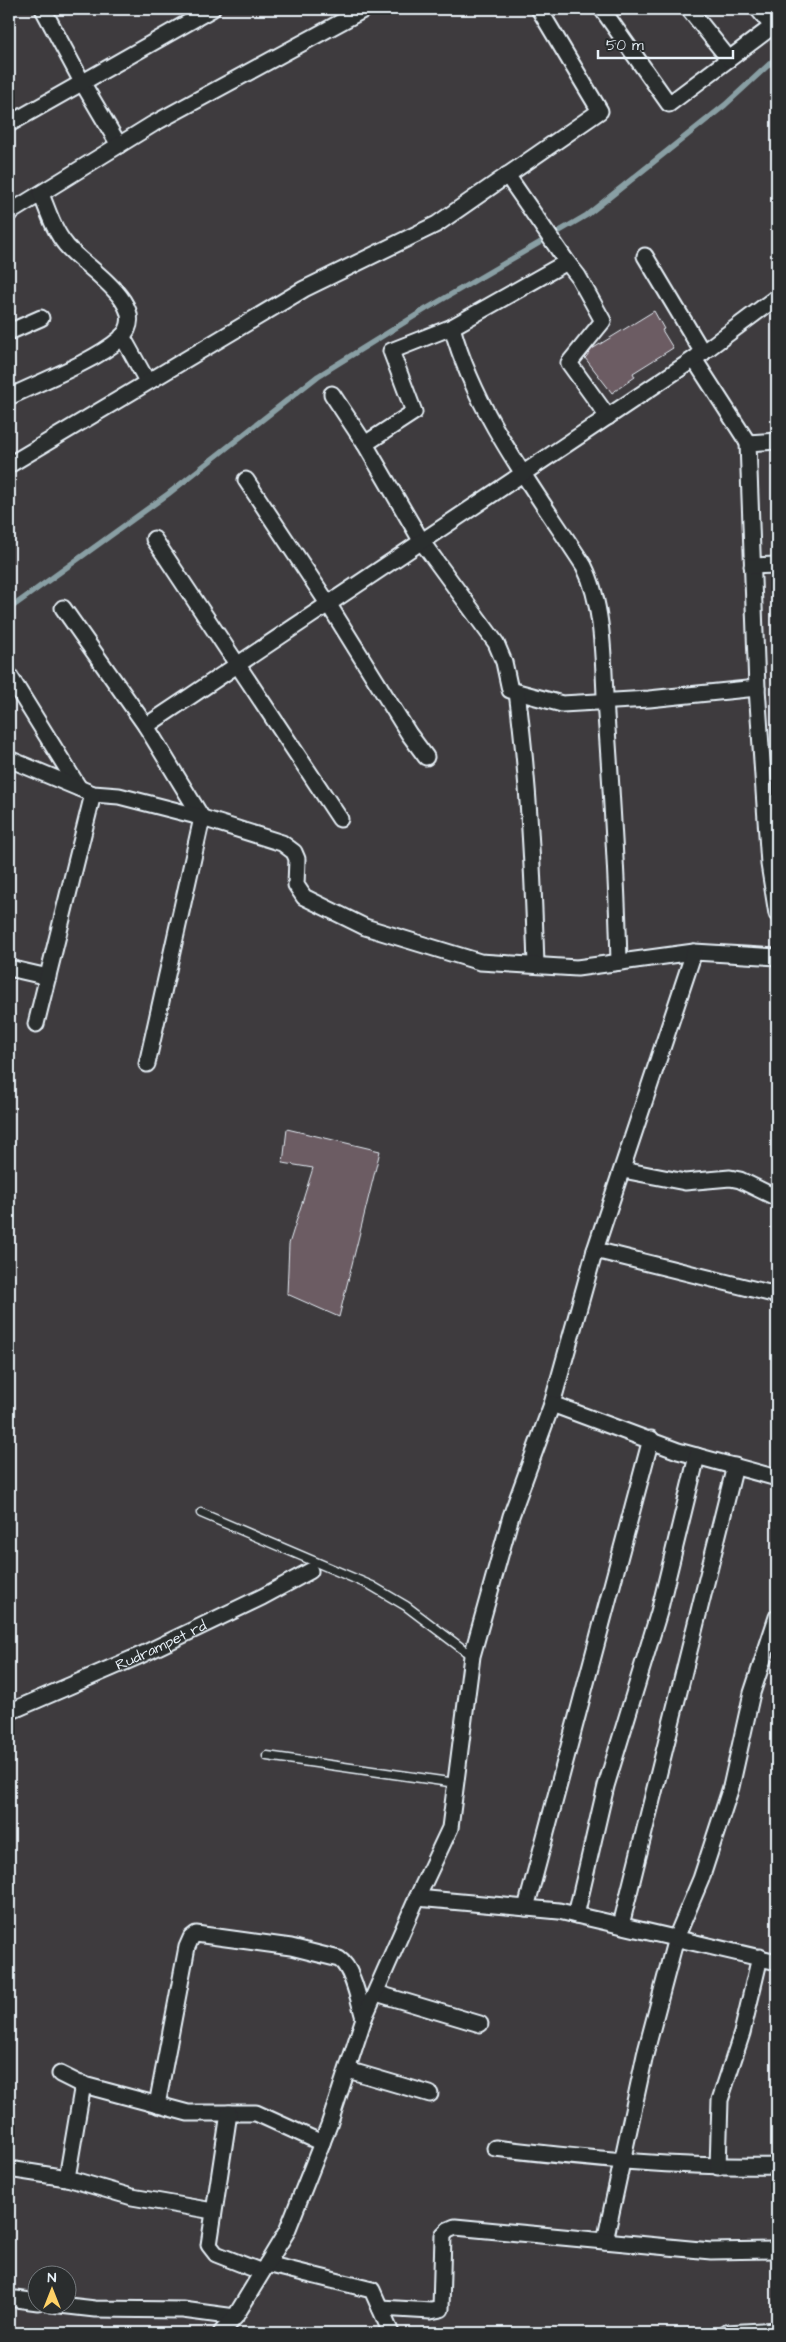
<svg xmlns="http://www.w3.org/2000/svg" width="786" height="2342" font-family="'Architects Daughter',sans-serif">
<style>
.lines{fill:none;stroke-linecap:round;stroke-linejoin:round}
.stream{stroke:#899fa4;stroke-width:5.5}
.building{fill:#6c5b64;stroke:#e8f1f8}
.service-casing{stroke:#e8f1f8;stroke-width:11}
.minor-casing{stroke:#e8f1f8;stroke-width:19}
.service{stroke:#2a2d2e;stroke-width:8}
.minor{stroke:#2a2d2e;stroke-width:15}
.labels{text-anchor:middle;stroke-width:4.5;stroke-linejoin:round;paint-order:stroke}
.street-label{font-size:15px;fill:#e8f1f8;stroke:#2a2d2e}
</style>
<rect width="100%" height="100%" fill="#3e3b3e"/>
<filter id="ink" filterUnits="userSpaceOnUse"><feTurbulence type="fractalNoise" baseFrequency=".02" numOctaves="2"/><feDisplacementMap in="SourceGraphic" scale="10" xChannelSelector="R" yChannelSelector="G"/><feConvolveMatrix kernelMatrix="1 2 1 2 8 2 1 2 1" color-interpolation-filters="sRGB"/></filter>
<g filter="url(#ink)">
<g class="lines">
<!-- stream -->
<polyline class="stream" points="9,609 168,494 318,376 426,309 587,215 725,105 777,57"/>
</g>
<!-- building -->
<g class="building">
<polygon points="654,311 664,329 662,330 673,348 633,373 635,377 612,393 585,358 592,349"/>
<polygon points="287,1129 380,1151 339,1317 287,1294 289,1244 313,1168 283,1163"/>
</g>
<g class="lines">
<!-- service casing -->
<g class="service-casing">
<g id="service">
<polyline points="201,1513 372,1586 406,1606 472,1656"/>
<polyline points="267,1756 456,1783"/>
</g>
</g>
<!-- minor casing -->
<g class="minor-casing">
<g id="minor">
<polyline points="43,9 82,82 119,145"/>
<polyline points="602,9 669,104 777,23"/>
<polyline points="689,9 729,59"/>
<polyline points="758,9 772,26"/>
<polyline points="9,124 212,9"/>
<polyline points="507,175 567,262"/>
<polyline points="9,213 153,124 365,9"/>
<polyline points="645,256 703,353"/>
<polyline points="452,327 567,262 578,276 603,321 569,363 608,417"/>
<polyline points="9,332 41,318"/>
<polyline points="122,336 147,381"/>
<polyline points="694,359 748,443"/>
<polyline points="332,394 365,444 422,542 496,643 504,662 510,690 562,704 649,699 757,688"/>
<path d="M9 397C40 382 95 361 120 339 155 306 83 267 66 245 54 231 48 211 41 194"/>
<polyline points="777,441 748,443 757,688 769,864 777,914"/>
<path d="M365 444 414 412 391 351 452 327C476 415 535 490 584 566 605 608 603 668 606 715 612 798 617 880 619 962"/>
<polyline points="9,465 304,289 437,224 600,111 539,9"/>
<polyline points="246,480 329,605 409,734 426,757"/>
<polyline points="154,539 340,819"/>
<polyline points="752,566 777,565"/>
<polyline points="63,608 146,726 202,818 147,1064"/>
<polyline points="9,675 79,788"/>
<path d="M517 692C529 783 533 873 536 965"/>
<polyline points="146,726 694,359 777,297"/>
<polyline points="9,759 93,794 119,796 193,815 282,843 294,852 297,859 296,885 304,897 365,927 480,962 577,968 694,952 777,957"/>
<polyline points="9,968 48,977"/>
<polyline points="36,1024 93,794"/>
<polyline points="623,1170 685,1182 730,1178 740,1180 777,1198"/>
<polyline points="595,1250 777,1295"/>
<polyline points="552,1404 595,1250 694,952"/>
<path id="s1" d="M9 1712 141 1655 262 1597 310 1571"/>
<polyline points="417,1898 450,1828 472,1656 511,1516 552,1404 678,1451 777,1478"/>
<polyline points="526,1908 651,1439"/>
<polyline points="576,1915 606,1786 659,1612 697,1456"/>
<polyline points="621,1925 735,1466"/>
<polyline points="376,1993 480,2024"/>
<polyline points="348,2070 430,2094"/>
<polyline points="60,2074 80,2084 188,2113 256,2113 322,2143"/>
<polyline points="83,2084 67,2178 132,2197 213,2211"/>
<path d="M157 2105 187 1947 191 1938 196 1934 291 1947 339 1959C353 1968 359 2002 364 2018"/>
<polyline points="229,2113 209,2245 216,2254 262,2272"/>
<path d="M495 2148C589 2159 682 2168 777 2166"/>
<polyline points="718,2167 720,2100 742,2033 760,1957"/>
<polyline points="9,2169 67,2178"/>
<polyline points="605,2241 645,2055 676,1938 701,1879 731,1787 752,1693 777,1617"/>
<polyline points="267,2264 372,2290 391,2333"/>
<polyline points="16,2299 38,2302"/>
<polyline points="51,2304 95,2309 183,2310 235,2317"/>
<polyline points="380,2308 431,2311 441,2309 443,2235 448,2230 455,2227 711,2251 777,2250"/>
<polyline points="221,2333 235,2317 287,2231 329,2125 364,2018 417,1898 559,1911 777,1962"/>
<polyline points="726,2333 777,2330"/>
</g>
</g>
<!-- service -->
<use href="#service" class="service"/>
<!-- minor -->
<use href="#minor" class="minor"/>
</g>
</g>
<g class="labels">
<!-- street labels -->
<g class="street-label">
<text dy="5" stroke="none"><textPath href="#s1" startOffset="166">Rudrampet rd</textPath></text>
</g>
</g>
<!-- margin -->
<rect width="786" height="2342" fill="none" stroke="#2a2d2e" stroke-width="30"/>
<rect x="15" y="15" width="756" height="2312" fill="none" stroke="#e8f1f8" stroke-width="2" filter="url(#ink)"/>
<!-- north arrow -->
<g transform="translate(52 2290)"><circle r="24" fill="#2a2d2e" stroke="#767b7f"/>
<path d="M0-4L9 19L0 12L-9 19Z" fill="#ffd166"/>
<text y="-8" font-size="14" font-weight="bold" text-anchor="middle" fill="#e8f1f8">N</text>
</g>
<!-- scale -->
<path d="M598 50v8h135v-8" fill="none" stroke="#e8f1f8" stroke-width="2.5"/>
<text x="606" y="50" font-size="15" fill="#e8f1f8" stroke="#2a2d2e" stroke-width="4" paint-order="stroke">50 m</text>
</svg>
